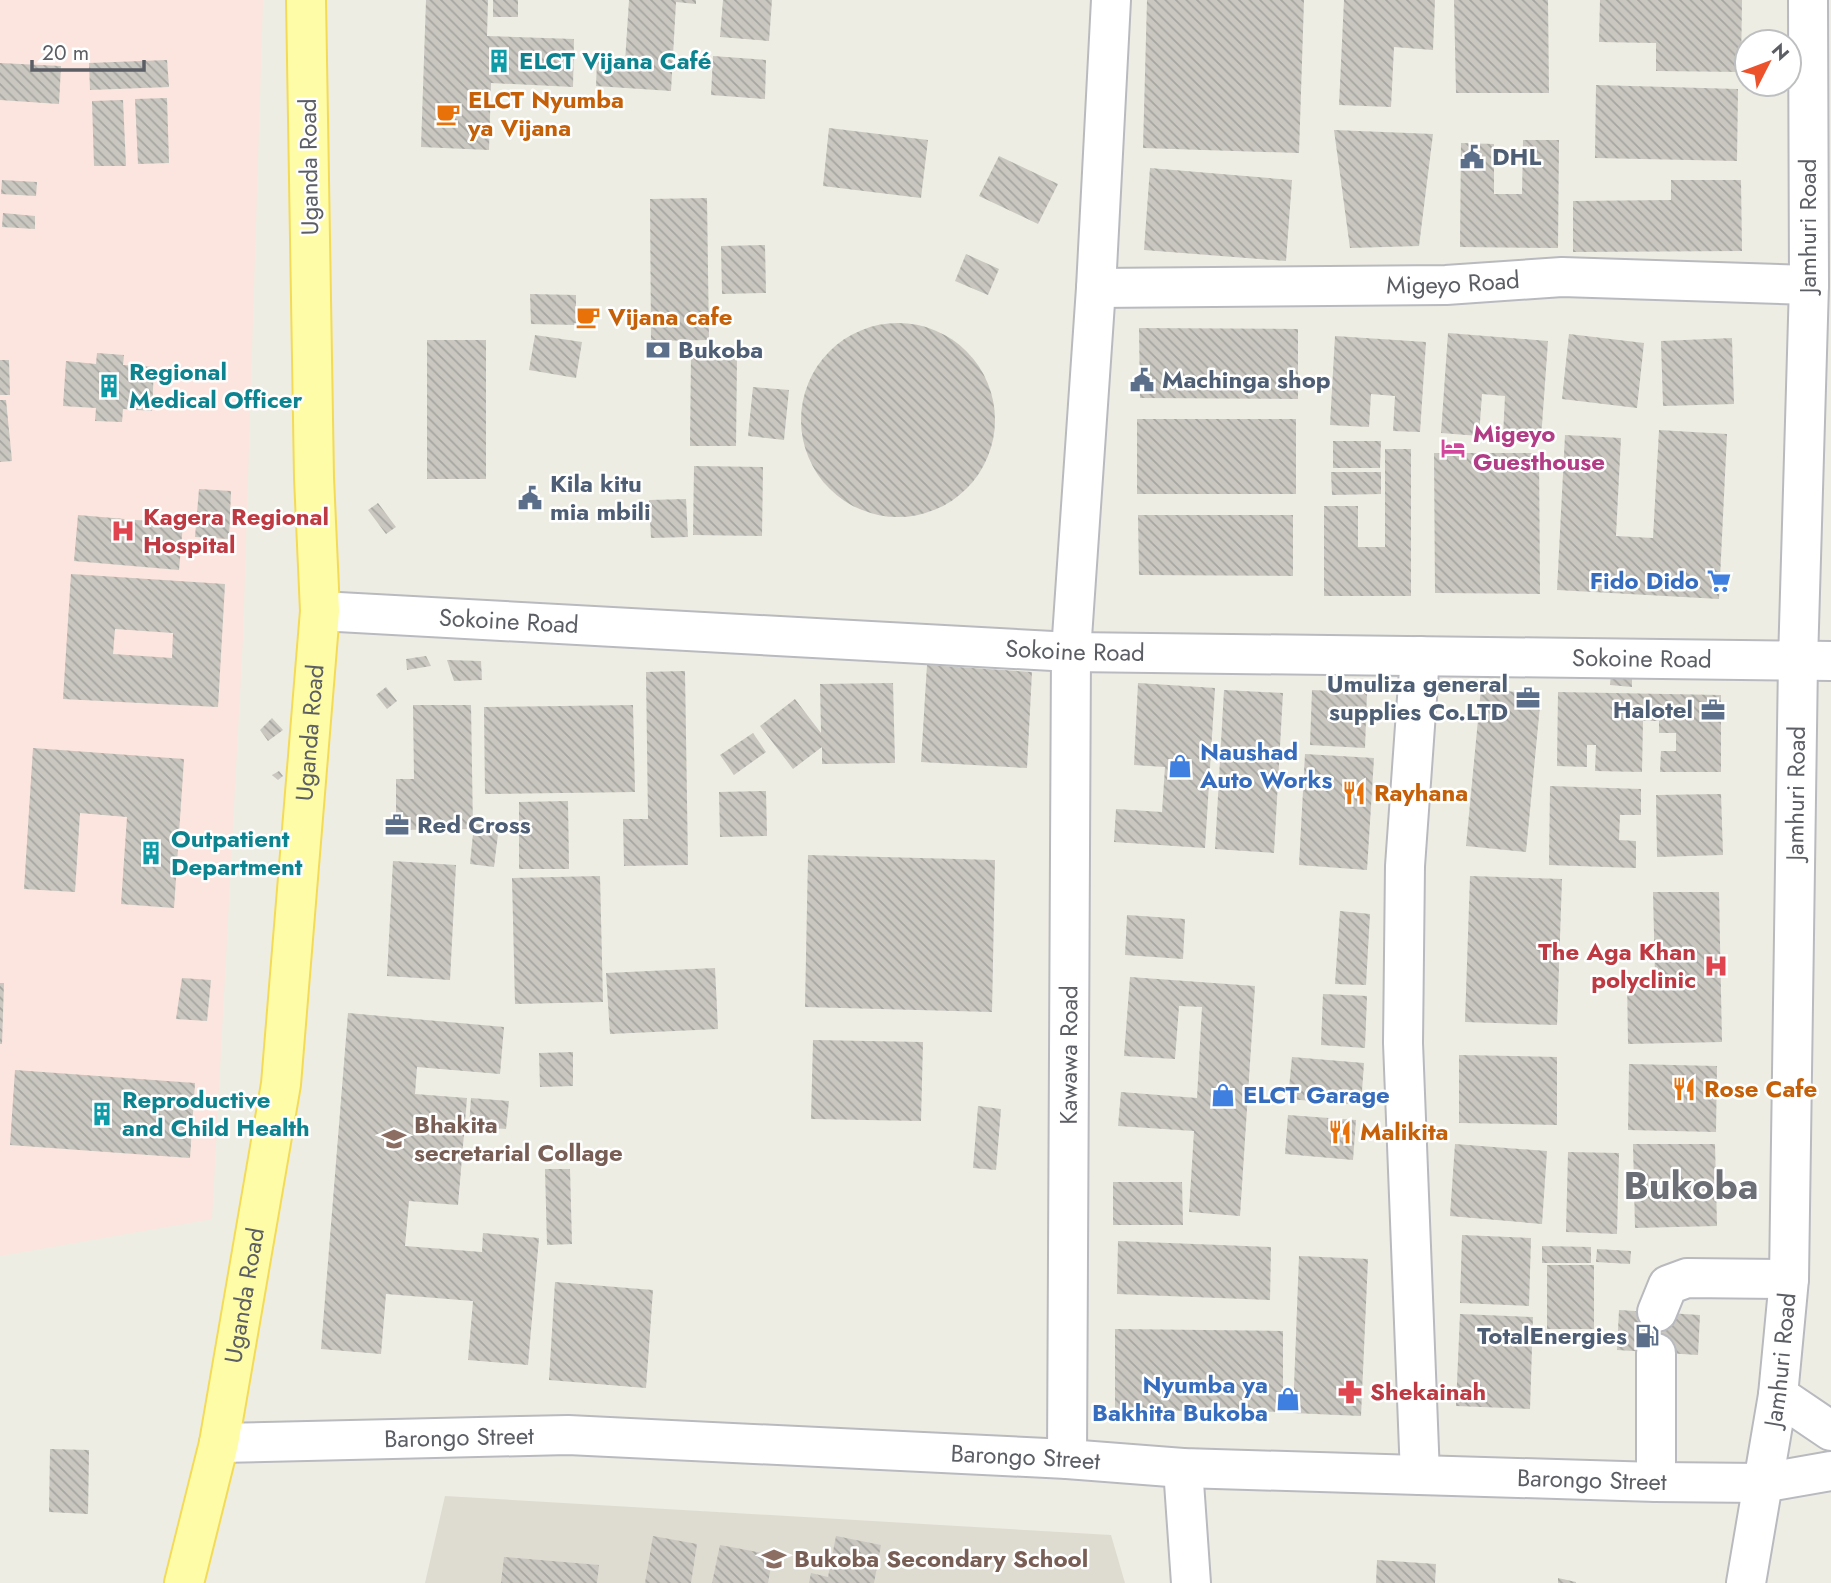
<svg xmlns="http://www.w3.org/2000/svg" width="1831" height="1583" font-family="Jost,sans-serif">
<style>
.education{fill:#dedcd1}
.medical{fill:#fbe5de}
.building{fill:url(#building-back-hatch);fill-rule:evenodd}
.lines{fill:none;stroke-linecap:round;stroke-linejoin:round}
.minor-casing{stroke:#b8babf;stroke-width:42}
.major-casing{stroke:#f3db57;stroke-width:42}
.minor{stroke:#fff;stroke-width:38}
.major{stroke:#fffca7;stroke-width:38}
.labels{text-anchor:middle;stroke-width:5;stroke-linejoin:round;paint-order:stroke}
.culture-label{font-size:24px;font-weight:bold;fill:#0d838f;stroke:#fff;text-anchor:start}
.food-label{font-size:24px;font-weight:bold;fill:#c56008;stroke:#fff;text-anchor:start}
.service-label{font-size:24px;font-weight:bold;fill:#4e5e75;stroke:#fff;text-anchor:start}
.street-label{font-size:24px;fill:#5b5e64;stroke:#fff}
.hotel-label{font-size:24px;font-weight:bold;fill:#b23c85;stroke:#fff;text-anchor:start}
.health-label{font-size:24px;font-weight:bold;fill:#be3a42;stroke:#fff;text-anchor:start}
.shop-label{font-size:24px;font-weight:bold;fill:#366cbe;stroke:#fff;text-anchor:end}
.education-label{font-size:24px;font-weight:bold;fill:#785e54;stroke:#fff;text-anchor:start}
.town-label{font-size:38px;font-weight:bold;fill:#6c7076;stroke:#fff}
</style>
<defs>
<pattern id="building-back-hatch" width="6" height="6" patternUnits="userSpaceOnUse" patternTransform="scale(1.75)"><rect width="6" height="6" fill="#c9c7c0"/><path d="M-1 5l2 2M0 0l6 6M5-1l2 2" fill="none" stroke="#a6a5a0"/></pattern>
</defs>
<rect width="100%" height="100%" fill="#eeede3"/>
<!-- education -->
<polygon class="education" points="445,1496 1111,1535 1125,1583 425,1583"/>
<!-- medical -->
<polygon class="medical" points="0,0 263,0 243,636 212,1219 0,1256"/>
<!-- building -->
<g class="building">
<polygon points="426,0 488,0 487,36 574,39 573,87 491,83 489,150 421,147"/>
<rect x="493" y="0" width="25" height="17"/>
<polygon points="629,0 696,0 696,4 676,2 671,91 596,86 597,60 625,62"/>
<polygon points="723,0 772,0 769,41 720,37"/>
<polygon points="1147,0 1304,0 1299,153 1143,148"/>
<polygon points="1344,0 1435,0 1433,50 1394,47 1391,107 1339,105"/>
<polygon points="1454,0 1548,0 1549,93 1456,93"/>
<polygon points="1600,0 1742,0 1741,72 1656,71 1656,43 1599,42"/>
<polygon points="713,56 766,60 765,99 711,95"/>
<polygon points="167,60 169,87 90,90 89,63"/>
<polygon points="0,63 61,66 59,104 0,100"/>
<polygon points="1596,85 1738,89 1737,161 1595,158"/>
<polygon points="167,98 169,163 138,164 135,99"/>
<polygon points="123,100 126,166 94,166 92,101"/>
<polygon points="829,128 928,140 921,198 823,186"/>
<polygon points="1334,130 1433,134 1419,246 1350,248"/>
<polygon points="1523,140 1559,140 1558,248 1460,247 1461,143 1494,144 1494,194 1522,194"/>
<polygon points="999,156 1058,184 1038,224 979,196"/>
<polygon points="1150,168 1292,180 1286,261 1144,250"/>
<polygon points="2,180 37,182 36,196 1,194"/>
<polygon points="1671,180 1741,180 1742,251 1573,252 1573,201 1671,200"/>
<polygon points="707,198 709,340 651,341 650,199"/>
<polygon points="3,213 35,216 35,229 2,227"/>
<polygon points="765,245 766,293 722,294 721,246"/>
<polygon points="966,254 999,269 988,295 955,281"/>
<polygon points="530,294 576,295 576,325 531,324"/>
<circle cx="898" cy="420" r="97"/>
<polygon points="1139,328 1298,329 1298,399 1140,398"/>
<polygon points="1448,333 1548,341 1541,439 1503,436 1505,396 1482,394 1479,436 1441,433"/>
<polygon points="1569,334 1644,343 1637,408 1562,399"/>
<polygon points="535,335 582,342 576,378 529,370"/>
<polygon points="1335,336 1426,342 1420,432 1393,431 1395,396 1371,394 1369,427 1330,425"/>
<polygon points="1732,338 1734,404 1663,406 1661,341"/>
<rect x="427" y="340" width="59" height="139"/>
<polygon points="97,353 124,355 123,365 154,367 152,411 123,409 122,422 95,421 96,408 63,406 66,361 96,364"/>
<polygon points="691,356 737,357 736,446 690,446"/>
<polygon points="0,360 9,360 10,395 0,395"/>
<polygon points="753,387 789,390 784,440 748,436"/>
<polygon points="0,400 6,400 12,461 0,462"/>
<rect x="1137" y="419" width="159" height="75"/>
<polygon points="1659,430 1727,434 1719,599 1557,590 1565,435 1621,438 1616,536 1653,538"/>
<polygon points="1333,441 1381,441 1380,468 1333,468"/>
<polygon points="1385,449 1411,449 1411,596 1324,596 1324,506 1358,506 1358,547 1385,547"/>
<polygon points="1434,453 1539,453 1540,594 1435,593"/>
<polygon points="694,466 763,467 762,536 693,535"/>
<polygon points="1331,472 1381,472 1381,494 1332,495"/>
<polygon points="199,489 231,491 229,539 195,537"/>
<polygon points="686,499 688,537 651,538 649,500"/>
<polygon points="378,503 396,527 386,534 368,510"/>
<polygon points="78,515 183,524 179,570 74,561"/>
<polygon points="1138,515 1293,515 1293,576 1139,575"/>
<path d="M71 574 225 584 218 707 63 699ZM115 629 173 633 172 658 113 654Z"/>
<polygon points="426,656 431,666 407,670 406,659"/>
<polygon points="447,660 481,661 482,680 454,681"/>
<polygon points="927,665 1032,672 1027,768 921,762"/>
<polygon points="685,671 688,865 624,866 623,819 648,819 646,672"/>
<polygon points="1611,673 1632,674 1632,687 1610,685"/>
<polygon points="893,683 895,763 822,764 822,747 793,769 760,726 795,699 821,733 820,684"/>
<polygon points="1138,683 1215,688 1205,848 1114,842 1116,809 1162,812 1165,767 1134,765"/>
<polygon points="386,687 397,701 387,709 376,695"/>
<polygon points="1481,688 1541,695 1526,852 1466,846"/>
<polygon points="1224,690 1283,693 1274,853 1215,849"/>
<polygon points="1312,690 1367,693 1365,748 1310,745"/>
<polygon points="1558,692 1721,695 1721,772 1660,772 1661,751 1676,751 1676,733 1659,733 1659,721 1643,721 1642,772 1595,771 1596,745 1587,745 1587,767 1557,766"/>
<polygon points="413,705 471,705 473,829 396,830 396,779 414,779"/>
<polygon points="633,705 635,792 485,794 484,707"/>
<polygon points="272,718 283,730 268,741 260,730"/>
<polygon points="753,733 766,752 734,775 720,755"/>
<polygon points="33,748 184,759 174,908 121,904 127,817 80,813 75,892 24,889"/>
<polygon points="1305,754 1374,758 1367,870 1299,865"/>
<polygon points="279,771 283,776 278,780 272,775"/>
<polygon points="1550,786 1641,789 1641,815 1620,815 1619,840 1636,841 1636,868 1549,865"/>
<polygon points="766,791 767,836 720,837 719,792"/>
<polygon points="1721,794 1723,855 1657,857 1656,795"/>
<polygon points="568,801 569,869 519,869 519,802"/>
<polygon points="474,824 499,826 494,867 470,864"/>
<polygon points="808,855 995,860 992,1012 805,1007"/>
<polygon points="393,861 456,865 450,980 387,976"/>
<polygon points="600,876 603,1002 515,1004 512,878"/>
<polygon points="1470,876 1562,879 1557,1025 1465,1022"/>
<polygon points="1653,892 1719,892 1722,1042 1628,1044 1627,978 1655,978"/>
<polygon points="1340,911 1370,914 1366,985 1335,984"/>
<polygon points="1127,915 1185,919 1183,959 1125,955"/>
<polygon points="715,968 718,1029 610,1034 606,973"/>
<polygon points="1130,977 1255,986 1240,1216 1189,1212 1194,1131 1118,1126 1121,1092 1197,1098 1202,1007 1179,1006 1175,1059 1124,1056"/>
<polygon points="182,978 211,980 207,1021 176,1019"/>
<polygon points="0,983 4,983 2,1044 0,1044"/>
<polygon points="1323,994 1367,996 1365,1048 1321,1045"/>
<polygon points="348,1013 504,1027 500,1074 417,1067 415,1094 467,1098 458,1205 409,1201 405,1246 482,1252 483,1233 539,1238 528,1365 468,1360 473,1301 386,1294 381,1354 321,1349"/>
<polygon points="813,1040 923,1042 921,1121 811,1119"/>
<polygon points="573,1052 573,1086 540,1087 539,1053"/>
<polygon points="1459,1055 1557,1057 1557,1125 1459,1123"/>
<polygon points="1292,1057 1364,1063 1361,1105 1288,1099"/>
<polygon points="1629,1064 1717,1066 1716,1132 1628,1130"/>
<polygon points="15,1070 195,1083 190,1158 10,1145"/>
<polygon points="471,1098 509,1101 506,1129 469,1126"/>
<polygon points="978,1106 1001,1109 996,1170 973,1168"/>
<polygon points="1288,1115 1356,1120 1353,1160 1285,1154"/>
<polygon points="1455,1144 1547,1151 1542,1224 1450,1216"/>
<polygon points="1633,1144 1715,1144 1717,1226 1635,1228"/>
<polygon points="1568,1152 1619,1153 1617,1234 1566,1232"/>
<polygon points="545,1169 570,1169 572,1244 547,1245"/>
<polygon points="1113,1182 1182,1182 1183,1225 1113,1225"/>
<polygon points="1462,1235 1531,1238 1529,1306 1460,1303"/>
<polygon points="1118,1241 1271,1247 1270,1300 1117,1294"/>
<polygon points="1542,1246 1591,1247 1591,1263 1542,1263"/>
<polygon points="1597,1249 1631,1251 1630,1264 1596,1262"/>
<polygon points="1299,1256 1368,1259 1361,1416 1293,1413"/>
<rect x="1547" y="1265" width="47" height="64"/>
<polygon points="555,1282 653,1290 646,1388 549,1380"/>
<polygon points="1619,1310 1700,1315 1698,1355 1617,1350"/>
<polygon points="1460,1314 1533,1317 1530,1409 1456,1406"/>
<polygon points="1115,1329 1283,1331 1283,1412 1115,1410"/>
<polygon points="50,1449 89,1450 88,1514 49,1512"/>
<polygon points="653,1536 697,1544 691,1583 645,1583"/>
<polygon points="836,1536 881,1545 874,1583 809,1583 811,1573 828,1577"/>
<polygon points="720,1545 773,1555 768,1583 712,1583"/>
<polygon points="504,1557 599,1565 597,1583 501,1583"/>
<polygon points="1377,1560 1436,1564 1435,1583 1376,1583"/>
<polygon points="1558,1578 1576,1582 1576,1583 1558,1583"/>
</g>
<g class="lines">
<!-- minor casing -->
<g class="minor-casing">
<g id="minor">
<path id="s1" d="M1096 288 1446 285 1562 277 1809 285"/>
<path id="s2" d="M320 611 1071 652 1831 661"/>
<polyline points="1420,656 1405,866 1403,1043 1420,1475"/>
<polyline points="1657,1312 1668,1285 1687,1278 1789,1279"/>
<polyline points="1656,1353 1656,1482"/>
<polyline points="1778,1395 1831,1431"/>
<path id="s3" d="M219 1443 568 1435 1067 1459 1183 1468 1656 1482 1762 1483 1831 1471"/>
<path id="s4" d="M1067 1459 1071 652 1096 288 1111 0"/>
<polyline points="1183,1468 1191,1583"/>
<path id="s5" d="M1746 1583 1778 1395 1789 1279 1798 661 1809 285 1808 0"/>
</g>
</g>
<!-- major casing -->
<g class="major-casing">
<g id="major">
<path id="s6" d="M184 1583 219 1443 281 1084 320 611 314 478 306 0"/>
</g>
</g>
<!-- minor -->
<use href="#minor" class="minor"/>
<!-- major -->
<use href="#major" class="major"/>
</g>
<!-- icons -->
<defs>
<g id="building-bare" transform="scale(1.89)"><path d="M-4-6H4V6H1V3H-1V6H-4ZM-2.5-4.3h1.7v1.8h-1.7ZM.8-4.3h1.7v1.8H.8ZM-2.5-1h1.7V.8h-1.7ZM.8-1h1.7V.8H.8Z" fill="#0f9aa8" stroke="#fff" stroke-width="2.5" paint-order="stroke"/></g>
<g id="cafe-bare" transform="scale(1.89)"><path d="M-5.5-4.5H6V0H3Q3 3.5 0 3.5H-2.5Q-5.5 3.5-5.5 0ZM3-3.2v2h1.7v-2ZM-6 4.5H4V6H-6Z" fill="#e8710a" stroke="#fff" stroke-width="2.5" paint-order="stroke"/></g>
<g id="civic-bare" transform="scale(1.89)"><path d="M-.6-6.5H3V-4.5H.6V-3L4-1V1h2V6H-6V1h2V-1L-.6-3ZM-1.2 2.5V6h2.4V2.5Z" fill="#5c6f8a" stroke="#fff" stroke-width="2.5" paint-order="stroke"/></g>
<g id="bank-bare" transform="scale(1.89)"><path d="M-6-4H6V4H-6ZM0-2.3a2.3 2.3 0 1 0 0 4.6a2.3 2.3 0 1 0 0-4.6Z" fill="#5c6f8a" stroke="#fff" stroke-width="2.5" paint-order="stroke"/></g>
<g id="hotel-bare" transform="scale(1.89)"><path d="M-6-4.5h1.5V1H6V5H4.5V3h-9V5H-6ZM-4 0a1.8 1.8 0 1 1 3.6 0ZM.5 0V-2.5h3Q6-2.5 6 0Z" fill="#d1479c" stroke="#fff" stroke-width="2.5" paint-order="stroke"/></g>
<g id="hospital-bare" transform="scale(1.89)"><path d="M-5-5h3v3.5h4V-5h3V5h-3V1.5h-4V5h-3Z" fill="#e0444e" stroke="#fff" stroke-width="2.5" paint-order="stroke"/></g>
<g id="supermarket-bare" transform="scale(1.89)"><path d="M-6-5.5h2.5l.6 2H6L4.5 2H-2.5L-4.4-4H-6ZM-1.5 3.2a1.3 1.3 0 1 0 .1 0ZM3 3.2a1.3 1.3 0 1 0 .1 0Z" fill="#3f7fe0" stroke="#fff" stroke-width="2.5" paint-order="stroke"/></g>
<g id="office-bare" transform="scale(1.89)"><path d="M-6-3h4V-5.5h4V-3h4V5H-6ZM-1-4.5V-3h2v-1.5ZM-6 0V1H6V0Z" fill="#5c6f8a" stroke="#fff" stroke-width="2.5" paint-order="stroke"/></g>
<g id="shop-bare" transform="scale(1.89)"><path d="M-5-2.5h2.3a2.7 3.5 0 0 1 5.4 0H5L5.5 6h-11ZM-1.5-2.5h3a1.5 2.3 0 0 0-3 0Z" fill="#3f7fe0" stroke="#fff" stroke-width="2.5" paint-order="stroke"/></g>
<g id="restaurant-bare" transform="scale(1.89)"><path d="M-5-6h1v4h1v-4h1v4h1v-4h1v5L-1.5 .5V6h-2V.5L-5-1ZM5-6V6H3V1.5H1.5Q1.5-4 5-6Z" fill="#e8710a" stroke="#fff" stroke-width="2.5" paint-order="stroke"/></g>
<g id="school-bare" transform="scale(1.89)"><path d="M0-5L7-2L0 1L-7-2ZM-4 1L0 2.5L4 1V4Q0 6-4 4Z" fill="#8d6e63" stroke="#fff" stroke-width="2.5" paint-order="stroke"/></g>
<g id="fuel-bare" transform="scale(1.89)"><path d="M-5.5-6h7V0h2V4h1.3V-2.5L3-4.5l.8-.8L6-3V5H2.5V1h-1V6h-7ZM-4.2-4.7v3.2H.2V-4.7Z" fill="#5c6f8a" stroke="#fff" stroke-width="2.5" paint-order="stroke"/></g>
<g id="pharmacy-bare" transform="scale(1.89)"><path d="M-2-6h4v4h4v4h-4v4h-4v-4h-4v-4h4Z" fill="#e0444e" stroke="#fff" stroke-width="2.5" paint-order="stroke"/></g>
</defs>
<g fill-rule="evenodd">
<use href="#building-bare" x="499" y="61"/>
<use href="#cafe-bare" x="448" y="114"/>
<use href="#civic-bare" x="1472" y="157"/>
<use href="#cafe-bare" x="588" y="317"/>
<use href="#bank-bare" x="658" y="350"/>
<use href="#civic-bare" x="1142" y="380"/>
<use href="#building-bare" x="109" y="386"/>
<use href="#hotel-bare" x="1453" y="448"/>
<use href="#civic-bare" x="530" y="498"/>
<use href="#hospital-bare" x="123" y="531"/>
<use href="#supermarket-bare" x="1719" y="581"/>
<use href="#office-bare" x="1528" y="698"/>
<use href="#office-bare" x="1713" y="710"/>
<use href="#shop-bare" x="1180" y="766"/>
<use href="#restaurant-bare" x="1354" y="793"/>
<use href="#office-bare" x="397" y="825"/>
<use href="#building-bare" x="151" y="853"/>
<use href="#hospital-bare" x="1716" y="966"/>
<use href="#restaurant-bare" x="1684" y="1089"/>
<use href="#shop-bare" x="1223" y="1095"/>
<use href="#building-bare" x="102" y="1114"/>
<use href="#restaurant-bare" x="1340" y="1132"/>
<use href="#school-bare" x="394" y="1139"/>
<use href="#fuel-bare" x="1647" y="1336"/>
<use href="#pharmacy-bare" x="1350" y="1392"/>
<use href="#shop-bare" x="1288" y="1399"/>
<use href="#school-bare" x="774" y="1559"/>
</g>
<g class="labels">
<!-- culture labels -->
<g class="culture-label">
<text x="519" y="69">ELCT Vijana Café</text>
<text x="129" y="380">Regional<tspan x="129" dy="28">Medical Officer</tspan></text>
<text x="171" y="847">Outpatient<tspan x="171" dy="28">Department</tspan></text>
<text x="122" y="1108">Reproductive<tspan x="122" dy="28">and Child Health</tspan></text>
</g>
<!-- food labels -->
<g class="food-label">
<text x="468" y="108">ELCT Nyumba<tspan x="468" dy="28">ya Vijana</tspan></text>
<text x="608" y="325">Vijana cafe</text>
<text x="1374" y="801">Rayhana</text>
<text x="1704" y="1097">Rose Cafe</text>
<text x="1360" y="1140">Malikita</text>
</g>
<!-- service labels -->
<g class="service-label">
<text x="1492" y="165">DHL</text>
<text x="678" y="358">Bukoba</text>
<text x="1162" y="388">Machinga shop</text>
<text x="550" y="492">Kila kitu<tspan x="550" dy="28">mia mbili</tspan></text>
<text x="1508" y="692" text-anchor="end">Umuliza general<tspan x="1508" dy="28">supplies Co.LTD</tspan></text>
<text x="1693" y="718" text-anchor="end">Halotel</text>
<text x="417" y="833">Red Cross</text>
<text x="1627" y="1344" text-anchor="end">TotalEnergies</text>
</g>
<!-- street labels -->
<g class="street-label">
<text transform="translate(309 167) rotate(-91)" y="8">Uganda Road</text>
<text transform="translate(1808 226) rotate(-90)" y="8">Jamhuri Road</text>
<text dy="8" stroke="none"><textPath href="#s1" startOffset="357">Migeyo Road</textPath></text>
<text dy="8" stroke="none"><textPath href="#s2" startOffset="189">Sokoine Road</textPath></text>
<text dy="8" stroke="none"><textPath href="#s2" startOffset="756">Sokoine Road</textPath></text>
<text dy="8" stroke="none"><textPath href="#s2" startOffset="1323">Sokoine Road</textPath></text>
<text dy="8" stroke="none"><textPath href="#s6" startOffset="861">Uganda Road</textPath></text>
<text dy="8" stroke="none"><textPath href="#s5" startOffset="793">Jamhuri Road</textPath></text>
<text dy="8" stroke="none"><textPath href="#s4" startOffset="404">Kawawa Road</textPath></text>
<text dy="8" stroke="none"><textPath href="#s6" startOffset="294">Uganda Road</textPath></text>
<text dy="8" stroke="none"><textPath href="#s5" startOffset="226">Jamhuri Road</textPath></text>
<text dy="8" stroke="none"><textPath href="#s3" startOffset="240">Barongo Street</textPath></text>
<text dy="8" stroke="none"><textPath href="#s3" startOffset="807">Barongo Street</textPath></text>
<text dy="8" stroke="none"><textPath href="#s3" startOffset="1374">Barongo Street</textPath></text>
</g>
<!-- hotel labels -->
<g class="hotel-label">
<text x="1473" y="442">Migeyo<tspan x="1473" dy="28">Guesthouse</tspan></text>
</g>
<!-- health labels -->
<g class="health-label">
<text x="143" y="525">Kagera Regional<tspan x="143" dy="28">Hospital</tspan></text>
<text x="1696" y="960" text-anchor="end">The Aga Khan<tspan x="1696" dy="28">polyclinic</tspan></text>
<text x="1370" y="1400">Shekainah</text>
</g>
<!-- shop labels -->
<g class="shop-label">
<text x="1699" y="589">Fido Dido</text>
<text x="1200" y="760" text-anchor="start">Naushad<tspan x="1200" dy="28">Auto Works</tspan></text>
<text x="1243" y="1103" text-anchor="start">ELCT Garage</text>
<text x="1268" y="1393">Nyumba ya<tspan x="1268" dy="28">Bakhita Bukoba</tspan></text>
</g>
<!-- education labels -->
<g class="education-label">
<text x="414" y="1133">Bhakita<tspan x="414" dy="28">secretarial Collage</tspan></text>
<text x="794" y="1567">Bukoba Secondary School</text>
</g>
<!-- town labels -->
<g class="town-label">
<text x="1691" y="1199">Bukoba</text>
</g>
</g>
<!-- north arrow -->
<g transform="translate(1768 63) rotate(48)"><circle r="33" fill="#ffffff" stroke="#bdbfc1" stroke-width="2"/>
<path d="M0-5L12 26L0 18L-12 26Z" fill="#ec522b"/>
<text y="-10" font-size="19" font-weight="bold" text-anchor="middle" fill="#5b5e64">N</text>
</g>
<!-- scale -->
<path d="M32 60v10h112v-10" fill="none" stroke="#5b5e64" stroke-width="3.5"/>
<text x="42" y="60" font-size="21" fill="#5b5e64" stroke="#ffffff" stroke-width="5" paint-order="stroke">20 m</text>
</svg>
